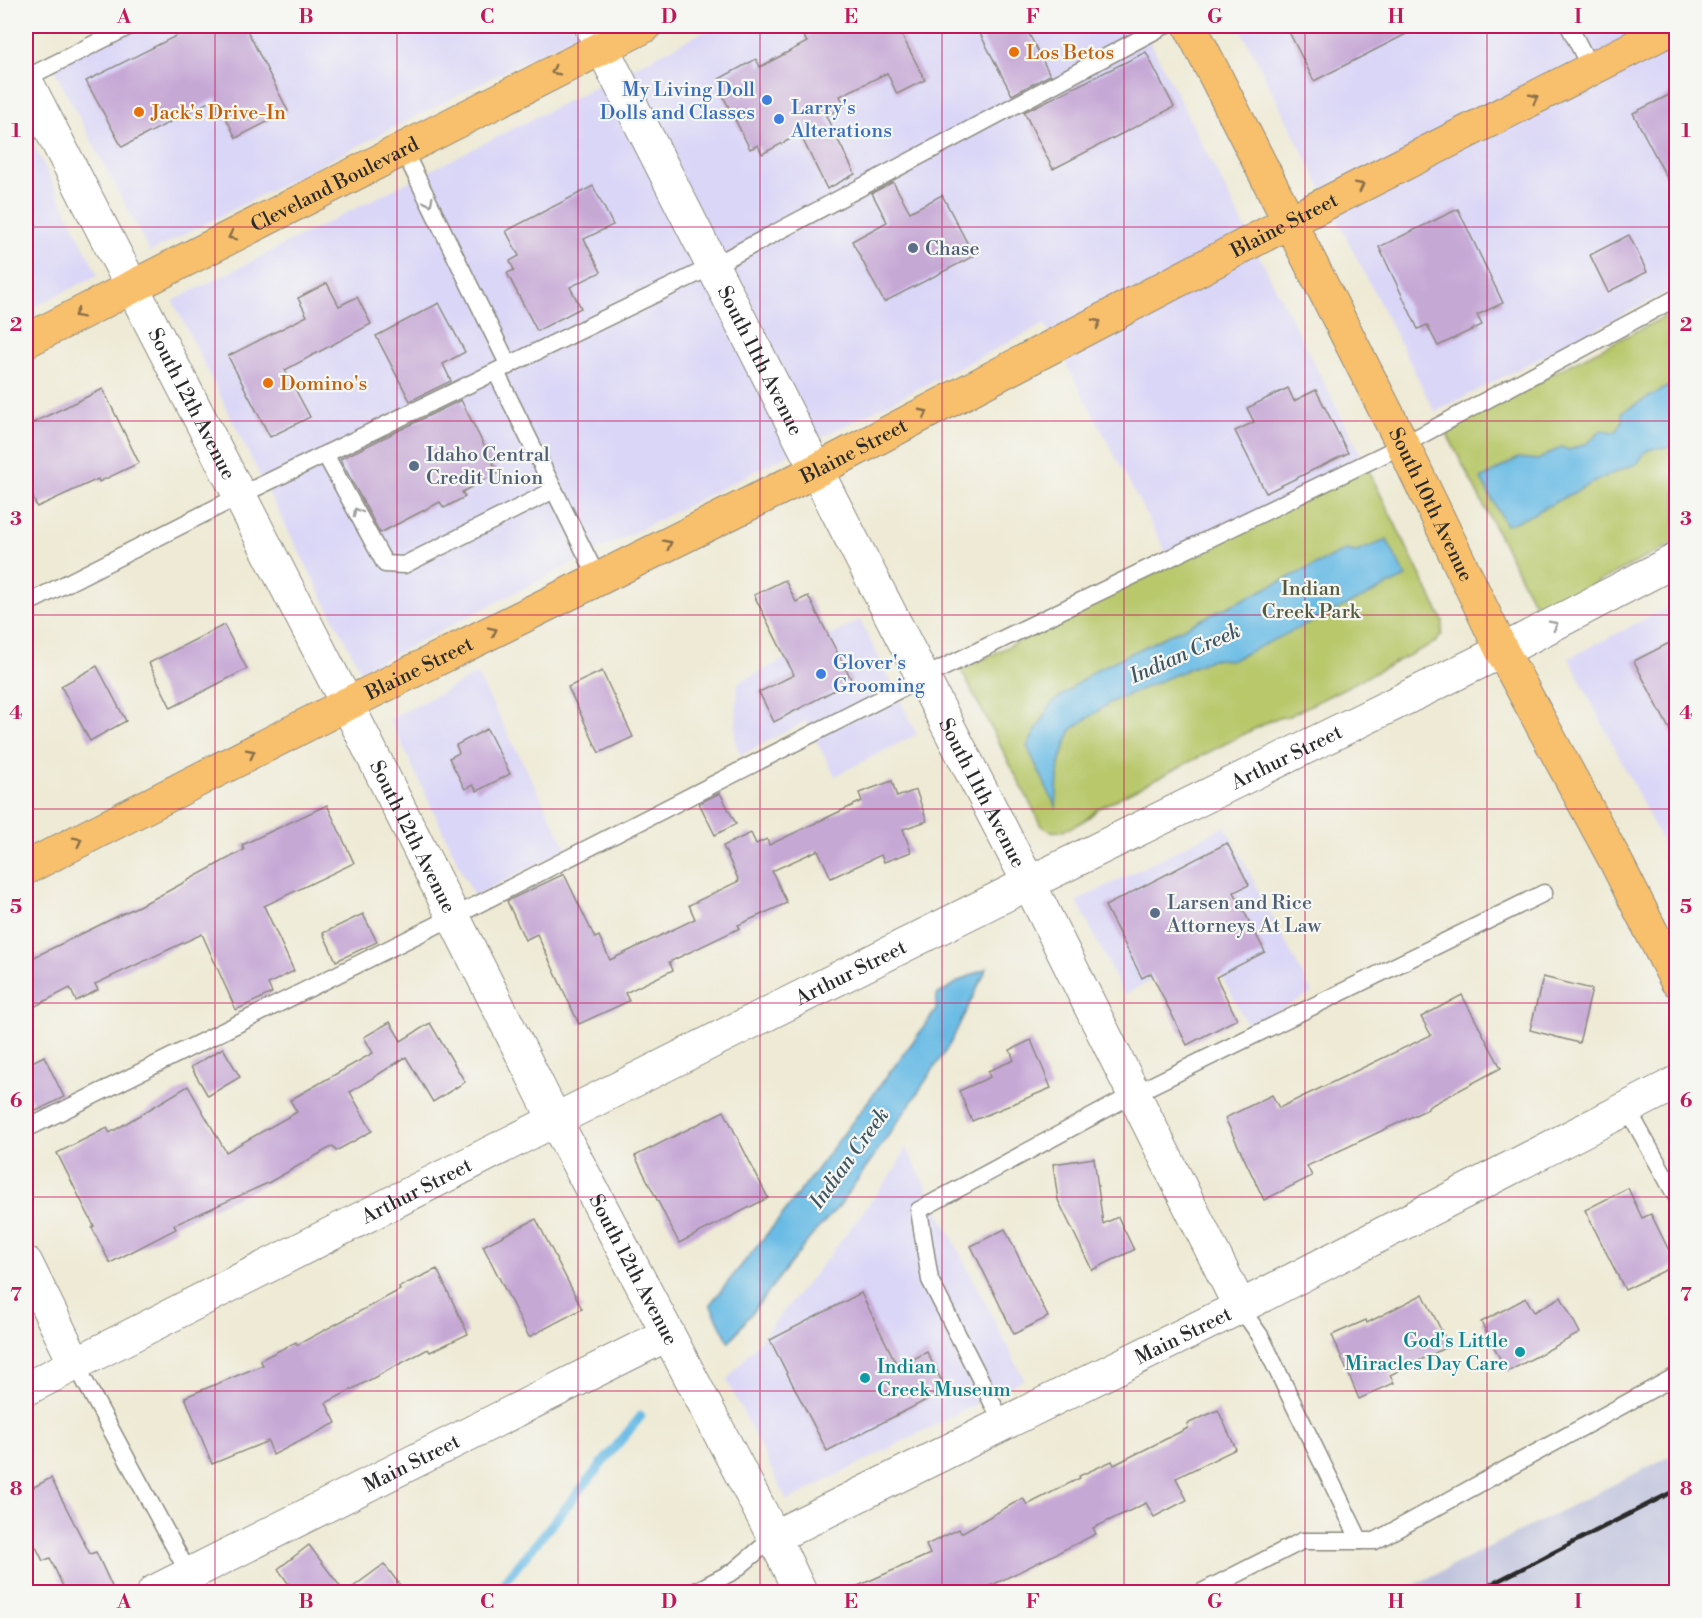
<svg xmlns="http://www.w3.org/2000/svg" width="1702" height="1618" font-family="'Libre Bodoni',serif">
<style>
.built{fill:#dad6f7}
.industrial{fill:#c0c2dd}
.green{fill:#b8c86a;stroke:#727a4a;stroke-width:1.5}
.water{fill:#69bbe5;stroke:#4a7388;stroke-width:1.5}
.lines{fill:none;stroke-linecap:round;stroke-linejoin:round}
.stream{stroke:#69bbe5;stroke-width:9}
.building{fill:#c6a8d5}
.lane-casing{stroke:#8c8a80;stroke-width:19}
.street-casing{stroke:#8c8a80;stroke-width:35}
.primary-casing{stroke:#8c8a80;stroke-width:35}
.lane{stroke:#fff;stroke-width:16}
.street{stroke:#fff;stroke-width:33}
.primary{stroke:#f8bf6c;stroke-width:33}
.rail{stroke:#2b2b2b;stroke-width:4.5}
.oneway{stroke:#876e48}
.oneway2{stroke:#a0a0a0}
.grid{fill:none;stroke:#c2185b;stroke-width:1.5;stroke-opacity:0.55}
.food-dot{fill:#e8710a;stroke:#f6f6f2;stroke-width:2}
.shop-dot{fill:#3f7fe0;stroke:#f6f6f2;stroke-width:2}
.service-dot{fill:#5c6f8a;stroke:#f6f6f2;stroke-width:2}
.culture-dot{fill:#0f9aa8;stroke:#f6f6f2;stroke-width:2}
.labels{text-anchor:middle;stroke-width:4.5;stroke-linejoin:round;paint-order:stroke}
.food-label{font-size:20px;fill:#c56008;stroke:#f6f6f2;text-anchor:start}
.shop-label{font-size:20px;fill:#366cbe;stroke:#f6f6f2;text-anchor:start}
.street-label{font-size:20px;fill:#2b2b2b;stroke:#f6f6f2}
.service-label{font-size:20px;fill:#4e5e75;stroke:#f6f6f2;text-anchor:start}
.park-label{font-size:20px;fill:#555a3e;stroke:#f6f6f2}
.culture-label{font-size:20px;fill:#0d838f;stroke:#f6f6f2;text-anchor:end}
.water-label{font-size:21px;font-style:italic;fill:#3e5663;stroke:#f6f6f2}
.neatline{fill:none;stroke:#c2185b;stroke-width:2}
.grid-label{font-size:20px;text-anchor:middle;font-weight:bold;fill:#c2185b}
</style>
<rect width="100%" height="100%" fill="#f6f6f2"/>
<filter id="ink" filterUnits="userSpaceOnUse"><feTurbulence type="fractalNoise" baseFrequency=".0167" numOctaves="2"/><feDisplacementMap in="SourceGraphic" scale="12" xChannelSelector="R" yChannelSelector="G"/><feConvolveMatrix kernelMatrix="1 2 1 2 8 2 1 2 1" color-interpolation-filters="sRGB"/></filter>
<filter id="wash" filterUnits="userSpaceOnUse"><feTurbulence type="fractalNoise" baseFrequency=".008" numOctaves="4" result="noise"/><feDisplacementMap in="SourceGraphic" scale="24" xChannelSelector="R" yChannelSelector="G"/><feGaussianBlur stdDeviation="1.35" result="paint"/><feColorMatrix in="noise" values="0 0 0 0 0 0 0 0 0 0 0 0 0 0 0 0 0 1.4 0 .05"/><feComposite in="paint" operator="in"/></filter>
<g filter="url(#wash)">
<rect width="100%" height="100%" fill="#eeead5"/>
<!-- built -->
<g class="built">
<polygon points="106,26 593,26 150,252 47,56"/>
<polygon points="715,26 1142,26 1367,467 1173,565 1045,324 361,671 261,478 173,301"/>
<polygon points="1239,26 1676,26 1676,287 1435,412"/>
<polygon points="26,129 98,275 26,311"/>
<polygon points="1676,603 1676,869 1569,658"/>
<polygon points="860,620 917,734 835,776 806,721 741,755 735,741 738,683"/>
<polygon points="477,674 567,848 474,897 390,719"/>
<polygon points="1225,826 1312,993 1248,1026 1208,950 1124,995 1077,901"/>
<polygon points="906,1147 1024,1379 787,1501 727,1380 826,1260 895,1170"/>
</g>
<!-- industrial -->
<polygon class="industrial" points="1676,1453 1676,1592 1400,1592"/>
<!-- green -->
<g class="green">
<polygon points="1676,311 1676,542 1551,606 1540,606 1532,600 1444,428"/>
<path d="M1367 467 1443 621 1442 634 1436 642 1289 716 1274 719 1097 809C1090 819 1064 834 1051 831 1048 830 1045 828 1042 826L961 670Z"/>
</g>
<!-- water -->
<g class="water">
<polygon points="1676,384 1676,443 1666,448 1656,448 1646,451 1638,463 1602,478 1527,517 1506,525 1481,479 1518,458 1538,460 1561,447 1569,450 1588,443 1597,433 1602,430 1616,432 1622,422 1622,412 1667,387"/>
<polygon points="1387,540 1406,577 1232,660 1212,659 1111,702 1071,730 1059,764 1056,807 1027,746 1052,703 1096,670 1346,550 1356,552"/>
<polygon points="987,968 950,1044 915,1097 840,1205 814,1233 729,1342 710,1304 780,1218 918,1035 936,1010 937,995 961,980"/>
</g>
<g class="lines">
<!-- stream -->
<polyline class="stream" points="496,1592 641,1416"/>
</g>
<g id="blocks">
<!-- building -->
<g class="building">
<polygon points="179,26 245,26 288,111 236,138 216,98 122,147 86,81 182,33"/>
<polygon points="827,26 897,26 925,80 897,94 887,73 840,96 845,106 826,116 855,174 827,189 800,134 762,154 758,145 750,149 720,90 724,88 719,79 756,59 760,67 807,42 804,37"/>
<polygon points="976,26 1025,26 1050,75 1012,95"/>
<polygon points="1286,26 1422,26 1314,81"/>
<polygon points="1146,52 1174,107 1053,169 1024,112"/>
<polygon points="1677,91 1677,197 1633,113"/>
<polygon points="893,182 910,212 942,195 974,256 884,302 852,241 887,222 872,193"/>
<polygon points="593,186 613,225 584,239 601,272 570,287 581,308 537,331 507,273 514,270 510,261 519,256 506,231"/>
<polygon points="1458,209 1503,303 1477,315 1482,325 1438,346 1427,325 1418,329 1379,247"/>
<polygon points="1629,235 1647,272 1608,292 1590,255"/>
<polygon points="327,283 339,306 357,297 371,324 285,370 310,417 270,437 228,356 307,316 298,298"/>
<polygon points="439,303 465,352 443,364 451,381 410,401 376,336"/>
<polygon points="1288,388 1294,401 1316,390 1348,453 1266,493 1235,431 1254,422 1247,408"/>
<polygon points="103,389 139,463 99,482 98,479 37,507 26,482 26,426"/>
<polygon points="461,400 498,473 462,492 465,497 444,508 440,502 380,533 340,459"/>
<polygon points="785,580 796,602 808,596 852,681 774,722 759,692 794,675 754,595"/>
<polygon points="224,625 247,669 171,708 149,663"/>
<polygon points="1677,639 1677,744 1634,661"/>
<polygon points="97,666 126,721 90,741 61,686"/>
<polygon points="602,671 633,737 599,753 568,687"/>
<polygon points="487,729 510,774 477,791 473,785 465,789 449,758 459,753 456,745"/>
<polygon points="892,781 897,797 916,790 927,821 903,829 911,852 884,862 881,855 831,878 818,850 772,871 787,903 738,925 740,928 669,962 673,970 625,993 629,1001 579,1024 537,934 525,940 507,901 564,874 595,938 599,936 610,960 695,919 689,905 739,881 723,846 751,833 756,844 767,839 769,845 862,801 859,793"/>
<polygon points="720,793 736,824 715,835 699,803"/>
<polygon points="327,805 354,863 264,906 294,971 268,984 272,993 236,1010 202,934 95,984 98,990 76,1001 70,988 26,1011 26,961 159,896 244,850 242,845"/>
<polygon points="1227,843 1249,885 1234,892 1265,952 1216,977 1237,1019 1187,1045 1151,973 1142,978 1105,906"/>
<polygon points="363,914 377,942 336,961 323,933"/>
<polygon points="1543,977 1592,989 1579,1043 1530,1030"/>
<polygon points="1462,995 1501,1068 1428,1107 1428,1109 1307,1166 1312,1176 1264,1200 1225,1118 1272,1095 1279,1108 1431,1035 1421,1017"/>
<polygon points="390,1022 401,1041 430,1023 465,1082 433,1102 406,1057 350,1092 372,1131 336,1151 333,1146 268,1183 174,1225 176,1229 110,1263 92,1228 94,1226 57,1153 107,1128 110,1133 188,1086 226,1152 297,1112 290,1100 373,1053 364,1037"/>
<polygon points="1031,1040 1051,1088 972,1121 959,1091 990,1077 988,1071 1014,1060 1010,1050"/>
<polygon points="223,1048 240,1077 208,1096 191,1067"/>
<polygon points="44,1056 64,1097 36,1111 26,1090 26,1065"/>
<polygon points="724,1111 768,1198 679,1243 635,1156"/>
<polygon points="1094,1158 1103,1224 1118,1217 1134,1250 1092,1270 1058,1200 1053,1164"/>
<polygon points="1628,1188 1642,1218 1651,1214 1676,1265 1625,1290 1585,1210"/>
<polygon points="536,1219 582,1309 529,1337 483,1246"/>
<polygon points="1005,1229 1048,1317 1014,1334 971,1246"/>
<polygon points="437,1269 468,1334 430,1352 428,1349 326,1403 336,1423 273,1455 268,1441 212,1464 185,1397 263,1365 260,1360 296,1342 297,1345 400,1290 399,1287"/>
<polygon points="861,1293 898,1367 927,1352 946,1390 827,1451 770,1340"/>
<polygon points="1423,1294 1449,1346 1390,1375 1394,1383 1359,1399 1332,1335 1366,1320 1367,1323"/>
<polygon points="1561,1297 1580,1333 1507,1372 1481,1322 1526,1298 1534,1312"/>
<polygon points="1218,1410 1236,1449 1176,1478 1187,1500 1154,1517 1146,1503 1093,1528 1096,1534 976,1593 842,1593 930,1554 926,1545 959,1529 961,1533 1023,1498 1027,1505 1080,1478 1079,1476 1112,1461 1114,1465 1188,1428 1187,1424"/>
<polygon points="51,1478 90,1554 96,1552 115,1593 66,1593 50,1558 43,1561 26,1527 26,1491"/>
<polygon points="309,1545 345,1593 295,1593 278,1569"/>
<polygon points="384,1564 406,1593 345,1593"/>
</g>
</g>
</g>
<g filter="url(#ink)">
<use href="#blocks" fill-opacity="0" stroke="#8c8a80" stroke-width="1.5"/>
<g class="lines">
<!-- lane casing -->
<g class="lane-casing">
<g id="lane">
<polyline points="1569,26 1591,69"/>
<polyline points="26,78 130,26"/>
<polyline points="403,149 509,366"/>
<polyline points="496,372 598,579"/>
<polyline points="325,454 385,564 404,565 554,490"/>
<polyline points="26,604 239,496 713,266 1164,26"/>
<polyline points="1627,1108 1676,1196"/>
<polyline points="26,1129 453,917 924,677 1403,445 1676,298"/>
<polyline points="1240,1307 1261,1337 1360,1541"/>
<polyline points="75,1363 189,1574"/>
<polyline points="1003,1424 930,1280 919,1210 1134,1094 1544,893"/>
<polyline points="694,1592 734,1571 774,1537"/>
<polyline points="1202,1592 1302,1541 1375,1541 1676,1376"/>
</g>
</g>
<!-- street casing -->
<g class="street-casing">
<g id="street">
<path id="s1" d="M591 26 834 505 1029 883 1240 1307"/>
<path id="s2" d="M26 81 347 704 555 1120 668 1334 774 1537 800 1592"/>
<polyline points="26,1263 75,1363"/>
<path id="s3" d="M26 1389 555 1120 1029 883 1502 651 1676 560"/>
<path id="s4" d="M774 1537 1240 1307 1676 1083"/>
<path id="s5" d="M154 1592 668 1334"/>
</g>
</g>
<!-- primary casing -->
<g class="primary-casing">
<g id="primary">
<path id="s6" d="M1190 26 1403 445 1502 651 1614 858 1676 980"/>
<path id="s7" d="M26 341 645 26"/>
<path id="s8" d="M26 868 347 704 817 470 1289 222 1676 26"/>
</g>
</g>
<!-- lane -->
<use href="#lane" class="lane"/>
<!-- street -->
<use href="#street" class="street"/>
<!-- primary -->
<use href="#primary" class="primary"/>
<!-- rail -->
<polyline class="rail" points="1476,1592 1676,1490"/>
</g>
<!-- one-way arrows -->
<defs><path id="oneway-chevron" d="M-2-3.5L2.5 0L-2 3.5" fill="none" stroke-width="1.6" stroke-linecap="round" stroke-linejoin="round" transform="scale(1.5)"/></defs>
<g class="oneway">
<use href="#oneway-chevron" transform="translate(555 71) rotate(153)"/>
<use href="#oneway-chevron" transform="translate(1534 98) rotate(-27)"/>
<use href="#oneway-chevron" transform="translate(1360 186) rotate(-27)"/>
<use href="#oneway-chevron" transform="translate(232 236) rotate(153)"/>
<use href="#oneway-chevron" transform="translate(78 314) rotate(153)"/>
<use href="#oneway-chevron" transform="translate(1097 323) rotate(-28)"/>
<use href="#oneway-chevron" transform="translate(924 413) rotate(-28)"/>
<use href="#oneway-chevron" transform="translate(668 544) rotate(-27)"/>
<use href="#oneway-chevron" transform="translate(493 631) rotate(-26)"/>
<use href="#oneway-chevron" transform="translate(251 753) rotate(-27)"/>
<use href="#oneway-chevron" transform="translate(78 841) rotate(-27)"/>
</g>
<g class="oneway2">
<use href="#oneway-chevron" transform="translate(429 202) rotate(64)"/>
<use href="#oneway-chevron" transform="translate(357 512) rotate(-119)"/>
<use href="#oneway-chevron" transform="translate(1554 625) rotate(-27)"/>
</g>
</g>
<!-- grid -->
<path class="grid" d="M215 26V1592M397 26V1592M578 26V1592M760 26V1592M942 26V1592M1124 26V1592M1305 26V1592M1487 26V1592M26 227H1676M26 421H1676M26 615H1676M26 809H1676M26 1003H1676M26 1197H1676M26 1391H1676"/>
<!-- markers -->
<g class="food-dot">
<circle cx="1014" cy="52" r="6"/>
<circle cx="139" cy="112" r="6"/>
<circle cx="268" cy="383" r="6"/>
</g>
<g class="shop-dot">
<circle cx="767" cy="100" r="6"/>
<circle cx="779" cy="119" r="6"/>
<circle cx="821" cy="674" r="6"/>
</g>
<g class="service-dot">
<circle cx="913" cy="248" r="6"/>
<circle cx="414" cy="466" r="6"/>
<circle cx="1155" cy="913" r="6"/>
</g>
<g class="culture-dot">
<circle cx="1520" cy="1352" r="6"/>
<circle cx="865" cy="1378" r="6"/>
</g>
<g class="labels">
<!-- food labels -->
<g class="food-label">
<text x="1026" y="59">Los Betos</text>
<text x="151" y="119">Jack's Drive-In</text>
<text x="280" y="390">Domino's</text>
</g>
<!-- shop labels -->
<g class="shop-label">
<text x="755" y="96" text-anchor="end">My Living Doll<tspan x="755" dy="23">Dolls and Classes</tspan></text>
<text x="791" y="114">Larry's<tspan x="791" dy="23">Alterations</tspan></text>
<text x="833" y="669">Glover's<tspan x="833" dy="23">Grooming</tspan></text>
</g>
<!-- street labels -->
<g class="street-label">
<text dy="7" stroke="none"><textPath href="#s7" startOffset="346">Cleveland Boulevard</textPath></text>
<text dy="7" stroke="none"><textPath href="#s8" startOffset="1413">Blaine Street</textPath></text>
<text dy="7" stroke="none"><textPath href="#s1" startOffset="375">South 11th Avenue</textPath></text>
<text dy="7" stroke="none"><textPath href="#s2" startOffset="363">South 12th Avenue</textPath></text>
<text dy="7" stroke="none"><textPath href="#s8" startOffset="927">Blaine Street</textPath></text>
<text dy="7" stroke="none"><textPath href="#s6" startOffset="536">South 10th Avenue</textPath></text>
<text dy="7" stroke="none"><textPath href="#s8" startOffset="441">Blaine Street</textPath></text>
<text dy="7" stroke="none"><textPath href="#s3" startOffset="1410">Arthur Street</textPath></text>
<text dy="7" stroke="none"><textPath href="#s1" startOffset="861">South 11th Avenue</textPath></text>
<text dy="7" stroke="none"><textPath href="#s2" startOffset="849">South 12th Avenue</textPath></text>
<text dy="7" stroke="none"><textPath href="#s3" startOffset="924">Arthur Street</textPath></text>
<text dy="7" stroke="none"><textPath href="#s3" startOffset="438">Arthur Street</textPath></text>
<text dy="7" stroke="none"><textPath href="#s2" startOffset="1335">South 12th Avenue</textPath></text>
<text dy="7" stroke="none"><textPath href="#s4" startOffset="456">Main Street</textPath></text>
<text dy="7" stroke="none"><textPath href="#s5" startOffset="288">Main Street</textPath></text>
</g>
<!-- service labels -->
<g class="service-label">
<text x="925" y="255">Chase</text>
<text x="426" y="461">Idaho Central<tspan x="426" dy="23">Credit Union</tspan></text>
<text x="1167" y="909">Larsen and Rice<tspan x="1167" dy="23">Attorneys At Law</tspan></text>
</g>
<!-- park labels -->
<g class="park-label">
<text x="1311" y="595">Indian<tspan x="1311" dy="23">Creek Park</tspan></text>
</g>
<!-- culture labels -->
<g class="culture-label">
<text x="1508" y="1347">God's Little<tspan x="1508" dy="23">Miracles Day Care</tspan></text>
<text x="877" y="1373" text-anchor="start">Indian<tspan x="877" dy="23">Creek Museum</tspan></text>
</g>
<!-- water labels -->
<g class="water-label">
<text transform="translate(1185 653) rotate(-24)" y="7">Indian Creek</text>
<text transform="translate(849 1158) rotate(-54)" y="7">Indian Creek</text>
</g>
</g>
<!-- margin -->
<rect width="1702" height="1618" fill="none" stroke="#f6f6f2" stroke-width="66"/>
<rect x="33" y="33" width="1636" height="1552" class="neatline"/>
<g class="grid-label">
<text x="124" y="23">A</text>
<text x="306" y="23">B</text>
<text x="487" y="23">C</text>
<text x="669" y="23">D</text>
<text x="851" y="23">E</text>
<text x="1033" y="23">F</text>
<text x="1215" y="23">G</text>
<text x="1396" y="23">H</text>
<text x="1578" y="23">I</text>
<text x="16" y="137">1</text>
<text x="1686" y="137">1</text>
<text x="16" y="331">2</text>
<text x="1686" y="331">2</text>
<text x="16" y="525">3</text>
<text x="1686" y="525">3</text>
<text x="16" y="719">4</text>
<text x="1686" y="719">4</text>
<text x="16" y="913">5</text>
<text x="1686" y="913">5</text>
<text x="16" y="1107">6</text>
<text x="1686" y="1107">6</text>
<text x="16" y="1301">7</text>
<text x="1686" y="1301">7</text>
<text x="16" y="1495">8</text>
<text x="1686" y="1495">8</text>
<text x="124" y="1608">A</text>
<text x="306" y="1608">B</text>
<text x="487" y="1608">C</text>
<text x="669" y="1608">D</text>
<text x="851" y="1608">E</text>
<text x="1033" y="1608">F</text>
<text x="1215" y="1608">G</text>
<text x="1396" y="1608">H</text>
<text x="1578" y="1608">I</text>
</g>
</svg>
